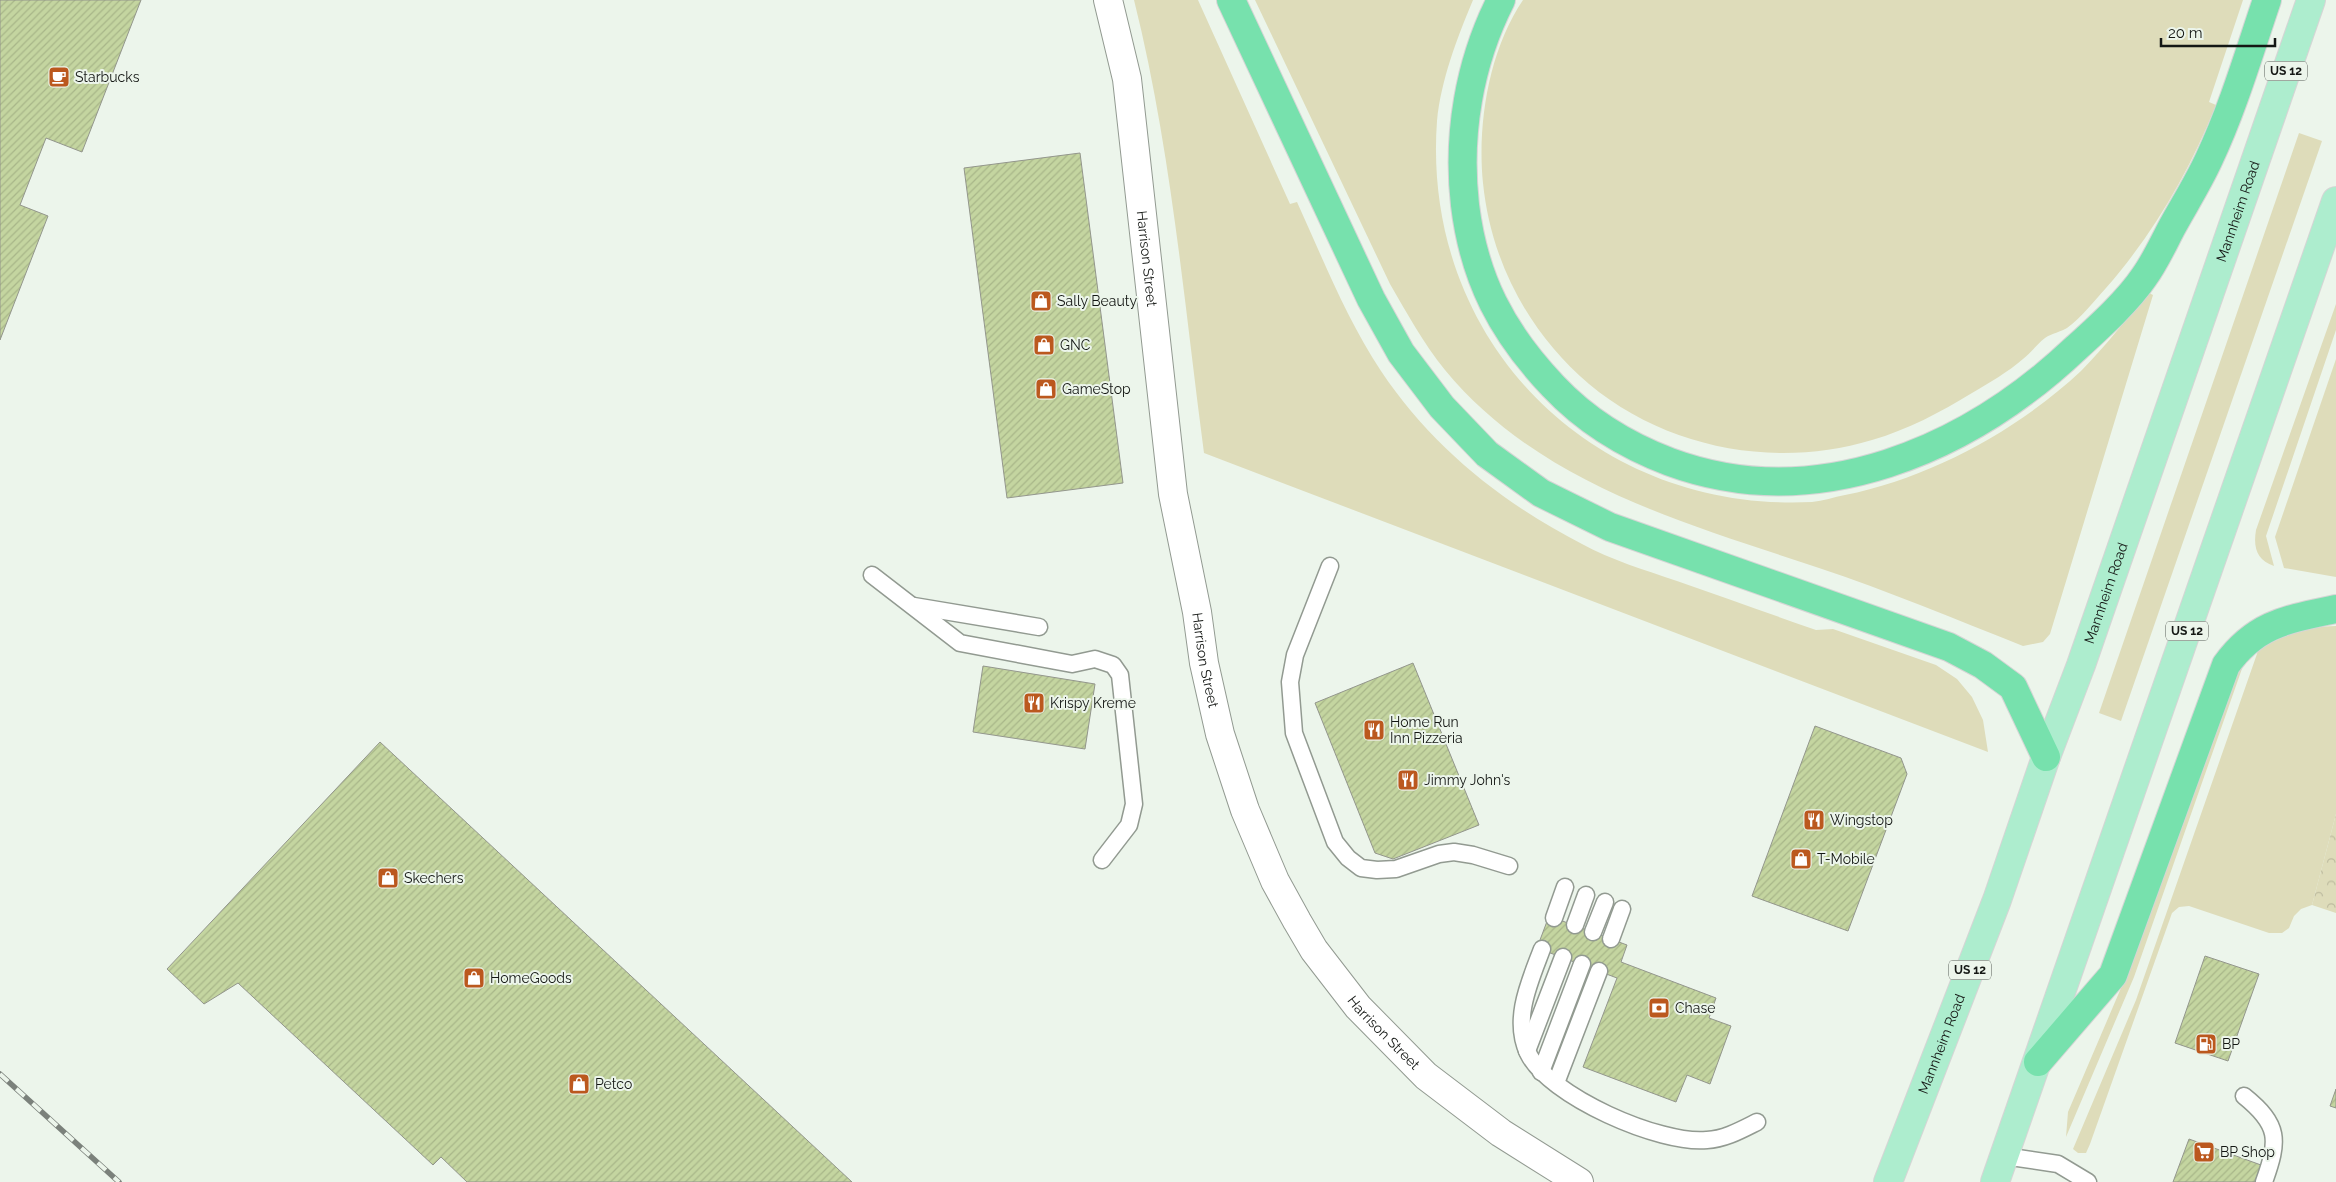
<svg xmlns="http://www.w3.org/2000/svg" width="2336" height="1182" font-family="Raleway,sans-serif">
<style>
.grass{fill:#dedcba}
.forest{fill:url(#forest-crowns)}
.building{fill:url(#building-hatch);stroke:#93968c}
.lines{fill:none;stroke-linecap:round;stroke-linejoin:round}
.lane-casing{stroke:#929a91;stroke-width:19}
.secondary-casing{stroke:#929a91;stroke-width:30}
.primary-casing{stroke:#d5d5d5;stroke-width:30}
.highway-casing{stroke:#d5d5d5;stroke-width:30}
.lane{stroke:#fff;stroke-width:16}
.secondary{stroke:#fff;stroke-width:28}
.primary{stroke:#adedce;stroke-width:28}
.highway{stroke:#77e1ad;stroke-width:28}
.rail-casing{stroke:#7b817b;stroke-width:5.5}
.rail{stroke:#ecf5eb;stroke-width:4;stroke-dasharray:11;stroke-linecap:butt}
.labels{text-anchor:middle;stroke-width:4;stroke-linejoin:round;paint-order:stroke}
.shield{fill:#ecf5eb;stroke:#555a54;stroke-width:1}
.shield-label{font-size:12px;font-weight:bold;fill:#141714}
.poi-label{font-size:14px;fill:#141714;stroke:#ecf5eb;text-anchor:start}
.street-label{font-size:14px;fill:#141714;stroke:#ecf5eb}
</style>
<defs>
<pattern id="forest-crowns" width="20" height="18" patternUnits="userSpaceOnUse" patternTransform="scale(1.25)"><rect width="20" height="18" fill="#dedcba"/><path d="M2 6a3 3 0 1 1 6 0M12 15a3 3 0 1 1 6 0" fill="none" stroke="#bebc9f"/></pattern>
<pattern id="building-hatch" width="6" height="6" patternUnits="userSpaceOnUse" patternTransform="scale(1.25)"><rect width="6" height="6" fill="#c4d5a0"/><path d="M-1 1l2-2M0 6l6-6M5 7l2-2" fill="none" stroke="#a8b689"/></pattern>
</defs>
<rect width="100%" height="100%" fill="#ecf5eb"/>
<!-- grass -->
<g class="grass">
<path d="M1134 0H1198L1290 204 1297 202C1323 259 1346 318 1381 371 1431 446 1502 503 1582 544 1611 560 1645 570 1677 581 1723 597 1770 614 1816 630L1833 629 1936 665 1957 679 1972 697 1983 720 1988 752 1204 453C1184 302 1171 148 1134 0Z"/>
<path d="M1255 0H1473C1457 38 1441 80 1437 121 1421 340 1592 513 1812 502 1823 501 1834 497 1845 495 1930 478 2018 430 2081 371 2105 347 2126 319 2149 293L2153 295 2050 634 2043 642 2023 646C1955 619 1888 591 1819 568 1685 523 1539 484 1445 370 1423 343 1407 313 1390 284Z"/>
<path d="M1523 0H2243L2209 102 2216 105C2189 172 2154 233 2106 288 2094 301 2082 317 2067 328 2061 332 2052 333 2045 338 2037 344 2031 353 2023 359 2008 372 1989 383 1972 393 1941 412 1907 430 1872 440 1776 469 1667 449 1589 384 1529 333 1491 262 1483 183 1477 124 1489 50 1523 0Z"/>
<polygon points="2299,133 2322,141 2121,721 2099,713"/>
<path d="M2336 304V330L2266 536 2274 566C2257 560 2253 548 2256 530Z"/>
<polygon points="2336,359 2336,577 2284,568 2275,537"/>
<path d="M2336 626V814L2312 905 2301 909 2294 916 2289 928 2282 933H2269L2189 906 2179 907 2172 913 2090 1144 2086 1153H2078L2073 1149 2136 1000 2258 651C2279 636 2310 626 2336 626Z"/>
<polygon points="2245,660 2134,977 2066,1137 2068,1112 2124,981 2227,681"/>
</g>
<!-- forest -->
<polygon class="forest" points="2336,814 2336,913 2312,905"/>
<!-- building -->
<g class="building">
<polygon points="0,0 141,0 82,152 46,138 20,205 48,216 0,340"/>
<polygon points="1080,153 1123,483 1007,498 964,168"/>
<polygon points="1413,663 1479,825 1393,859 1375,853 1315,703"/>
<polygon points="983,666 1095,684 1085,749 973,732"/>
<polygon points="1815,726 1901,758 1907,774 1848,931 1752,896"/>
<polygon points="380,742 852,1182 467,1182 441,1157 433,1165 238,983 204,1004 167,969"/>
<polygon points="1549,916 1627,945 1621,962 1716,998 1709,1018 1731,1026 1710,1084 1687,1075 1676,1102 1583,1067 1617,978 1537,948"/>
<polygon points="2205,956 2259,974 2228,1061 2175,1043"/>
<polygon points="2336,1089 2336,1108 2330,1106"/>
<polygon points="2189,1139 2261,1165 2255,1182 2173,1182"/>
</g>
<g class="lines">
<!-- lane casing -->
<g class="lane-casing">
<g id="lane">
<polyline points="1330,566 1295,655 1290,682 1294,733 1335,842 1348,858 1361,868 1377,870 1396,869 1439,854 1454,852 1473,855 1509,866"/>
<polyline points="872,575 960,643 1072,664 1095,659 1113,665 1120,675 1134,804 1129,825 1102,860"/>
<polyline points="914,606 1039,627"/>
<polyline points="1554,918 1565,887"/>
<polyline points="1575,925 1586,895"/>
<polyline points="1593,932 1605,902"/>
<polyline points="1611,939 1622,909"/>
<path d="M1542 949C1530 981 1512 1019 1528 1053 1548 1096 1661 1145 1707 1140 1725 1139 1741 1130 1757 1122"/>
<polyline points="1527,1051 1563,957"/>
<polyline points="1541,1072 1582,964"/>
<polyline points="1556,1083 1599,971"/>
<path d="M2244 1096C2280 1125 2279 1140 2264 1182"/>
<polyline points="2004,1156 2058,1164 2088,1182"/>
</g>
</g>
<!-- secondary casing -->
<g class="secondary-casing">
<g id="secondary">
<path id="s1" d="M1108 0 1127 79 1173 494 1197 612 1204 663 1220 734 1245 810 1275 881 1297 921 1314 950 1358 1007 1426 1076 1501 1133 1579 1182"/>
</g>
</g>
<!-- primary casing -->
<g class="primary-casing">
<g id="primary">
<path id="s2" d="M1888 1182 1997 900 2046 757 2081 665 2311 0"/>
<polyline points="1995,1182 2336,201"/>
</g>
</g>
<!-- highway casing -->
<g class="highway-casing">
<g id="highway">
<polyline points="1231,0 1371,299 1401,353 1442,407 1487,454 1541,493 1610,527 1949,647 1983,665 2013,687 2046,757"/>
<path d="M1501 0C1469 63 1457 135 1465 205 1474 279 1502 332 1553 386 1585 420 1625 445 1670 462 1817 516 1968 450 2076 348 2098 328 2128 301 2144 277 2155 262 2163 244 2172 227 2184 205 2198 183 2209 159 2233 108 2249 53 2267 0"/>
<path d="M2038 1062 2113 975 2226 665C2256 623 2289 619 2336 609"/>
</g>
</g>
<!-- lane -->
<use href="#lane" class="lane"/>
<!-- secondary -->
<use href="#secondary" class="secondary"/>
<!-- primary -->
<use href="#primary" class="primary"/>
<!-- highway -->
<use href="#highway" class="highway"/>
<!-- rail casing -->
<g class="rail-casing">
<polyline id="rail" points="0,1074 119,1182"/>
</g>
<!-- rail -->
<use href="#rail" class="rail"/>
</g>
<!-- icons -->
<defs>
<g id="cafe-square" transform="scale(1.125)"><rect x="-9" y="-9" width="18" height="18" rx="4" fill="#bb581e" stroke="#ecf5eb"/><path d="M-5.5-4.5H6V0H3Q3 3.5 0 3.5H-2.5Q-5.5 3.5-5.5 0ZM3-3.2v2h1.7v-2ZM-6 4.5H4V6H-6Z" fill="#fff"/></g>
<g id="shop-square" transform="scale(1.125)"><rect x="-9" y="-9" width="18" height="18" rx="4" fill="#bb581e" stroke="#ecf5eb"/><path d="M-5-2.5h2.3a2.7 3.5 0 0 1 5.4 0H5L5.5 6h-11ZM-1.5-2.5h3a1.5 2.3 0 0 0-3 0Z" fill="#fff"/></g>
<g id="restaurant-square" transform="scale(1.125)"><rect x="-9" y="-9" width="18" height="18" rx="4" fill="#bb581e" stroke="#ecf5eb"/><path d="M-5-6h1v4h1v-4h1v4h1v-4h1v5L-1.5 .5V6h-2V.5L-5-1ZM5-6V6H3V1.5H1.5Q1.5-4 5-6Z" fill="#fff"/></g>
<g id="bank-square" transform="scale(1.125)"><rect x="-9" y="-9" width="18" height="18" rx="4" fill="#bb581e" stroke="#ecf5eb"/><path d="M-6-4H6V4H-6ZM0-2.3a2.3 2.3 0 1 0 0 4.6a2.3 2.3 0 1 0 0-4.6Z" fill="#fff"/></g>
<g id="fuel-square" transform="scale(1.125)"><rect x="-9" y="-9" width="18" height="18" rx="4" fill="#bb581e" stroke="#ecf5eb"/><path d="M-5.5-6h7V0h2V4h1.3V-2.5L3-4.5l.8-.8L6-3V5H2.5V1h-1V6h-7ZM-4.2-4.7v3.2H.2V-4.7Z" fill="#fff"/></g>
<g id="supermarket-square" transform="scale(1.125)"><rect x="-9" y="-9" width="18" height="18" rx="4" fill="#bb581e" stroke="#ecf5eb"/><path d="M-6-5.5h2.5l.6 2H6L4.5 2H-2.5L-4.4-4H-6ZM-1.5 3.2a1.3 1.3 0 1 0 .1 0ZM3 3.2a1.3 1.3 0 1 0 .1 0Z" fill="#fff"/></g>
</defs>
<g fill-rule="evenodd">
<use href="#cafe-square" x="59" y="77"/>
<use href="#shop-square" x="1041" y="301"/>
<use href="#shop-square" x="1044" y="345"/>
<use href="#shop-square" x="1046" y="389"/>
<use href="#restaurant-square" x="1034" y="703"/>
<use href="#restaurant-square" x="1374" y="730"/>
<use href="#restaurant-square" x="1408" y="780"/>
<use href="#restaurant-square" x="1814" y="820"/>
<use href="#shop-square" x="1801" y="859"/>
<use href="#shop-square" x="388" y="878"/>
<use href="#shop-square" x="474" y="978"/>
<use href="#bank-square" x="1659" y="1008"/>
<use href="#fuel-square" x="2206" y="1044"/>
<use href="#shop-square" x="579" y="1084"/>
<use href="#supermarket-square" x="2204" y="1152"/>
</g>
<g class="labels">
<!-- shield labels -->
<g class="shield">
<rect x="2265" y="61.5" width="42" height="19" rx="4"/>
<rect x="2166" y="621.5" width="42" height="19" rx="4"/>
<rect x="1949" y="960.5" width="42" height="19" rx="4"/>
</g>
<g class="shield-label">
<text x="2286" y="75">US 12</text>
<text x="2187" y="635">US 12</text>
<text x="1970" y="974">US 12</text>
</g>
<!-- poi labels -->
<g class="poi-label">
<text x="75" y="82">Starbucks</text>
<text x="1057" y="306">Sally Beauty</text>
<text x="1060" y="350">GNC</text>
<text x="1062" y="394">GameStop</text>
<text x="1050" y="708">Krispy Kreme</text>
<text x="1390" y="727">Home Run<tspan x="1390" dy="16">Inn Pizzeria</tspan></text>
<text x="1424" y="785">Jimmy John's</text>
<text x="1830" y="825">Wingstop</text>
<text x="1817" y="864">T-Mobile</text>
<text x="404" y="883">Skechers</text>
<text x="490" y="983">HomeGoods</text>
<text x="1675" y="1013">Chase</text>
<text x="2222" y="1049">BP</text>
<text x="595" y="1089">Petco</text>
<text x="2220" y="1157">BP Shop</text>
</g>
<!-- street labels -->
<g class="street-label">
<text dy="5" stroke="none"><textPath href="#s2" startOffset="1032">Mannheim Road</textPath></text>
<text dy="5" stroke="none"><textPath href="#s1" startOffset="262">Harrison Street</textPath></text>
<text dy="5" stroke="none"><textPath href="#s2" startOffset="628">Mannheim Road</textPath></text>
<text dy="5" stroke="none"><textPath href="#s1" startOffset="668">Harrison Street</textPath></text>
<text dy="5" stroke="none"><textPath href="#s1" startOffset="1088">Harrison Street</textPath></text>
<text dy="5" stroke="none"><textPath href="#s2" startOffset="148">Mannheim Road</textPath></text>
</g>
</g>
<!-- scale -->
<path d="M2161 38v8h114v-8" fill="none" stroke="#141714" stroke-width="2.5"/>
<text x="2168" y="38" font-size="15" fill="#141714" stroke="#ecf5eb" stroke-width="4" paint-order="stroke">20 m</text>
</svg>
